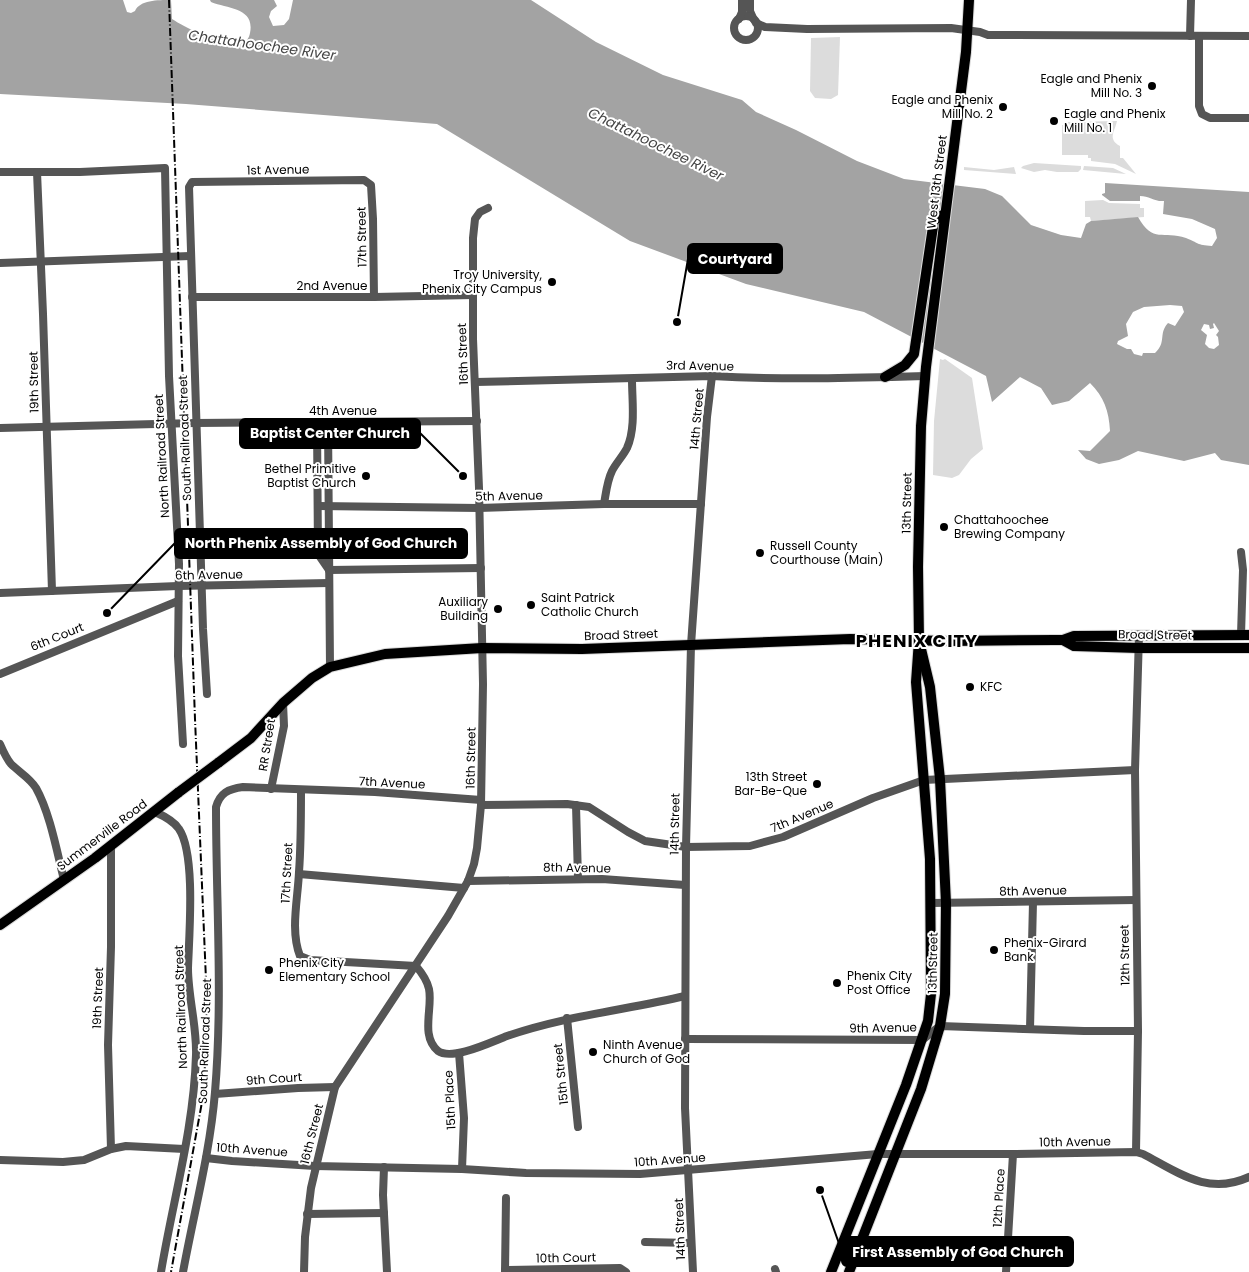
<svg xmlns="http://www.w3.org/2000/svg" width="1249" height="1272" font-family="Poppins,sans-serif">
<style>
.green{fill:#dcdcdc}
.water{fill:#a3a3a3;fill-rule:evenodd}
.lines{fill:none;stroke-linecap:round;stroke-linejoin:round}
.major-casing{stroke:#dbdbdb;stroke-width:12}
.minor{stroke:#555;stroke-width:8}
.major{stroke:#000;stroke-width:10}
.rail{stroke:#000;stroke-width:2;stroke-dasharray:8 2.5 1 2.5;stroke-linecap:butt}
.major-bridge-casing{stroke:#dbdbdb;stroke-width:12;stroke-linecap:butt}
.major-bridge{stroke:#000;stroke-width:10}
.poi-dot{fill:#000;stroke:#fff;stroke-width:2}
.labels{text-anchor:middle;stroke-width:4;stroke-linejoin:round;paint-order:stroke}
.poi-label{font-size:12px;fill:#000;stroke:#fff;text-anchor:start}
.street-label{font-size:12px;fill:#000;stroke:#fff}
.water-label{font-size:14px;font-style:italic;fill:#444;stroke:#fff}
.district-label{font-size:18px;font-weight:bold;letter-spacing:1px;fill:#000;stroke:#fff}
.leader{fill:none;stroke:#000;stroke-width:2}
.callout-dot{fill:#000;stroke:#fff;stroke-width:2}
.callout{fill:#000;stroke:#000;stroke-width:2}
.callout-label{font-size:14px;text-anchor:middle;font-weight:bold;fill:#fff}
</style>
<rect width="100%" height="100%" fill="#fff"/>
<!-- green -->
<g class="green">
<polygon points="840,37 838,95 831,99 815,98 810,91 811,38"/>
<path d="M1117 121C1115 131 1107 139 1120 146V158H1123L1136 174 1115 164 1091 161V158H1088V155H1062V125H1065V122Z"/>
<polygon points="1034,163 1081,166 1081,169 1078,172 1057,172 1045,170 1034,172 1021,168 1023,166"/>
<polygon points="1084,166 1113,168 1126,174 1083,170"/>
<polygon points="964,167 994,170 1014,167 1016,174 964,170"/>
<polygon points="1103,200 1109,203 1140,204 1140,208 1144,208 1144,217 1091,221 1090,217 1085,217 1085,201"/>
<polygon points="940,359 943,360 945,359 972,378 983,449 971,459 959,475 952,478 933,475 934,421"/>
</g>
<!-- water -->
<path class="water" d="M0 0H123L127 12 131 13 135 11C140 0 157 0 171 0L172 19C186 28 223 47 240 43 246 42 249 39 250 33 255 8 229 9 211 2L210 0H274L277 6 271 11 269 17 273 26 284 25 289 19 293 0H531L596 42 663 75 742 100 756 112 796 130 857 161 904 179 985 189 1002 196 1031 225 1061 235 1081 238 1086 224 1091 221 1138 217C1153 244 1163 230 1186 238 1199 243 1196 245 1212 246L1217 238 1215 229 1192 219 1163 214 1164 201C1155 202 1149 196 1140 196V201H1110L1102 195V194L1105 193V183L1249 192V465L1221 460 1215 453 1184 461 1138 451 1119 460 1099 464 1086 459 1078 450 1090 451 1110 431C1109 411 1104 397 1090 383L1069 401 1052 405 1041 388 1020 377 992 402 986 376 864 312 746 284 630 241 437 124 186 104 0 94ZM1170 305 1182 306 1184 312 1175 326 1168 323C1158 334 1167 342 1155 353H1143L1142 356 1134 354 1131 349H1127L1117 344 1118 341 1128 336 1126 324 1133 312 1144 307ZM1214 323 1219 331 1216 335 1218 337 1219 345 1214 349 1209 348 1205 344 1207 335 1201 330 1204 324 1209 325 1210 329 1214 328 1213 324Z"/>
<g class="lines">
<!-- major casing -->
<g class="major-casing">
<g id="major">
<polyline points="885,377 905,365 914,354 934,220 945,214"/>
<polyline points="1063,640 1074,646 1138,648 1249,648"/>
<polyline points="218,763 251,738 283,703 312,678 330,667 385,654 482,648 582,649 850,639 949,641 1054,640 1063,640 1074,636 1249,635"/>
<polyline points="0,925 95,858 179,792"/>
<polyline points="831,1272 906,1085 928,1021 931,994 930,859 916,682 919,640 918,567 921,426 926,367 966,52 969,0"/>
<polyline points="849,1272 921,1089 940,1026 945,994 946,903 940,779 930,687 921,649"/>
</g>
</g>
<!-- minor -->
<g class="minor">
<polyline points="750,0 750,11 754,20"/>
<circle cx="746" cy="28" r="12"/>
<polyline points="739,19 742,12 742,0"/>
<polyline points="756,23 765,27 807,29 951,28 980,32 988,35 1249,36"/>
<polyline points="1190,36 1191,0"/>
<polyline points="1199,36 1199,106 1202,114 1210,118 1249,118"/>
<polyline points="0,172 80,172 165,168 169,376 179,564 178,656 183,744"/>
<polyline points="37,172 43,314 52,591"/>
<polyline points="0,263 190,256"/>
<polyline points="192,297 374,297 473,295"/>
<path d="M476 382 712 376C783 380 854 378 925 376"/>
<polyline points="317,422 318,554 329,570"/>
<polyline points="328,422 330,667"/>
<polyline points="0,428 195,423 477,421"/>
<path d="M604 504C606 493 607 481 612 471 616 463 623 456 627 448 636 428 632 401 632 379"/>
<polyline points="318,506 479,508 604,504 701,504"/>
<polyline points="329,570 481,568"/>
<polyline points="0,593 178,586 329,583"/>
<polyline points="1241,635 1243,570 1241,552"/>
<polyline points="0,674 178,601"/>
<polyline points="207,694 203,629 189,187 192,182 364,180 371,185 373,219 374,297"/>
<path d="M0 744C3 751 6 758 11 764 19 772 30 778 36 788 50 813 57 852 64 880"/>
<polyline points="271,789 284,726 283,703"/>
<path d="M301 790C301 817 301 845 299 872 298 898 290 931 300 956L310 960 416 966C422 973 427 980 429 989 433 1008 420 1036 438 1051 452 1061 491 1042 507 1036 565 1016 625 1010 685 996"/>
<polyline points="481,805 567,804 589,807 628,832 645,841 686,847 750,846 783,837 873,798 924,780 1135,770"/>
<polyline points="576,805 578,879"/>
<path d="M155 812C164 816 174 821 179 829 196 854 189 936 188 968 188 997 197 1026 196 1055 194 1128 173 1200 161 1272"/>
<polyline points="299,874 464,888"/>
<polyline points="468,881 602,879 685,885"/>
<polyline points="931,903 1136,900"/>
<polyline points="567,1018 578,1127"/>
<polyline points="1030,1029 1033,902"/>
<polyline points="685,1039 922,1040 940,1026 1084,1031 1138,1031"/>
<polyline points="459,1053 464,1118 462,1169"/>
<polyline points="215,1094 298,1088 335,1087"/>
<polyline points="111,1149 108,1045 111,947 111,847"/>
<polyline points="1136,1152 1138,1031 1135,770 1139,635"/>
<path d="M206 1158 232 1161 315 1166 462 1169 526 1173 640 1174 878 1154H1013L1136 1152 1143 1154C1179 1173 1208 1196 1249 1177"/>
<polyline points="0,1160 63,1162 84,1160 111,1149 126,1146 184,1149"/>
<polyline points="384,1167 383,1195 387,1272"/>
<polyline points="307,1214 384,1213"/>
<polyline points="645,1242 691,1243"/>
<polyline points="775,1269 776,1272"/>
<polyline points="505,1270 620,1268 626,1272"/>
<path d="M183 1272C194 1212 210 1153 215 1092 223 997 216 902 216 807 220 793 228 789 243 787L375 792 481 800"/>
<polyline points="304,1272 305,1237 311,1188 335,1087 448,916 468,881 474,864 477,848 481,805 483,684 479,488 473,339 473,238 475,219 480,212 488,208"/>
<polyline points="505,1272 506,1198"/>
<polyline points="693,1272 685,1108 686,847 691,645 707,417 712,376"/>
<polyline points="1006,1272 1013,1154"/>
</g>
<!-- major -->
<use href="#major" class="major"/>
<!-- rail -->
<polyline class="rail" points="169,0 195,719 207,1004 204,1091 171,1272"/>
<!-- major-bridge casing -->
<g class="major-bridge-casing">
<polyline id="major-bridge" points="179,792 218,763"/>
</g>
<!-- major-bridge -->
<use href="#major-bridge" class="major-bridge"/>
</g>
<!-- markers -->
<g class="poi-dot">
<circle cx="1152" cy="86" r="5"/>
<circle cx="1003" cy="107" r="5"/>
<circle cx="1054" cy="121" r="5"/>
<circle cx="552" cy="282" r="5"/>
<circle cx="366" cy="476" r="5"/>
<circle cx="944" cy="527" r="5"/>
<circle cx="760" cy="553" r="5"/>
<circle cx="531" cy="605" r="5"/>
<circle cx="498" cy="609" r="5"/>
<circle cx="970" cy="687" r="5"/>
<circle cx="817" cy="784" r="5"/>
<circle cx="994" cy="950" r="5"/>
<circle cx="269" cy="970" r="5"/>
<circle cx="837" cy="983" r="5"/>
<circle cx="593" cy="1052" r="5"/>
</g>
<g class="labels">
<!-- poi labels -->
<g class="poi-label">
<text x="1142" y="83" text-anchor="end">Eagle and Phenix<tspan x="1142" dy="14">Mill No. 3</tspan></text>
<text x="993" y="104" text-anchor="end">Eagle and Phenix<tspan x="993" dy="14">Mill No. 2</tspan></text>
<text x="1064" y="118">Eagle and Phenix<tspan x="1064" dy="14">Mill No. 1</tspan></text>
<text x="542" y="279" text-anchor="end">Troy University,<tspan x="542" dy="14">Phenix City Campus</tspan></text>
<text x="356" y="473" text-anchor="end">Bethel Primitive<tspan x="356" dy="14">Baptist Church</tspan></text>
<text x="954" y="524">Chattahoochee<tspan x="954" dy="14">Brewing Company</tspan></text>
<text x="770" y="550">Russell County<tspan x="770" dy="14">Courthouse (Main)</tspan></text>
<text x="541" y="602">Saint Patrick<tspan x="541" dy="14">Catholic Church</tspan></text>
<text x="488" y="606" text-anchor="end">Auxiliary<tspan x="488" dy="14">Building</tspan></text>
<text x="980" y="691">KFC</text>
<text x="807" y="781" text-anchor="end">13th Street<tspan x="807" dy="14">Bar-Be-Que</tspan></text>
<text x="1004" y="947">Phenix-Girard<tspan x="1004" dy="14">Bank</tspan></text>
<text x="279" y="967">Phenix City<tspan x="279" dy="14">Elementary School</tspan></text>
<text x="847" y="980">Phenix City<tspan x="847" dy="14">Post Office</tspan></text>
<text x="603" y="1049">Ninth Avenue<tspan x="603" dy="14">Church of God</tspan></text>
</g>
<!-- street labels -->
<g class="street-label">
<text transform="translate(278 170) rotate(-1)" y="4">1st Avenue</text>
<text transform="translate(937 182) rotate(-83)" y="4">West 13th Street</text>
<text transform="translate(362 237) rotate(-91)" y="4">17th Street</text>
<text x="332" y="290">2nd Avenue</text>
<text transform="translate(463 354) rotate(-92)" y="4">16th Street</text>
<text transform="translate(700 366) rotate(1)" y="4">3rd Avenue</text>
<text transform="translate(34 382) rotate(-91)" y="4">19th Street</text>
<text x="343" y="415">4th Avenue</text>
<text transform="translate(697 419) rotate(-85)" y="4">14th Street</text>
<text transform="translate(185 438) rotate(-92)" y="4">South Railroad Street</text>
<text transform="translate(162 456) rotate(-93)" y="4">North Railroad Street</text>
<text transform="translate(509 496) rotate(-1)" y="4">5th Avenue</text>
<text transform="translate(907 503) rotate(-89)" y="4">13th Street</text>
<text transform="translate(209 575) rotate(-1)" y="4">6th Avenue</text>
<text transform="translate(621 635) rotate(-2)" y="4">Broad Street</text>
<text transform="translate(1155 635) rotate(1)" y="4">Broad Street</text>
<text transform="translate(57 637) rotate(-22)" y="4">6th Court</text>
<text transform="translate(267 745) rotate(-81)" y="4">RR Street</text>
<text transform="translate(471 758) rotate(-89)" y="4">16th Street</text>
<text transform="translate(392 783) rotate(3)" y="4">7th Avenue</text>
<text transform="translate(802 816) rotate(-23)" y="4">7th Avenue</text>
<text transform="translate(675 824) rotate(-89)" y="4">14th Street</text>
<text transform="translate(102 835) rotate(-37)" y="4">Summerville Road</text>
<text transform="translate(577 868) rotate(1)" y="4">8th Avenue</text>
<text transform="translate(287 873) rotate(-87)" y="4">17th Street</text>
<text transform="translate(1033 891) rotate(-1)" y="4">8th Avenue</text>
<text transform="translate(1125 955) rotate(-91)" y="4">12th Street</text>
<text transform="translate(933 963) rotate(-89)" y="4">13th Street</text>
<text transform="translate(98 998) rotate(-88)" y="4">19th Street</text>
<text transform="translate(181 1007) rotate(-92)" y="4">North Railroad Street</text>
<text transform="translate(883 1028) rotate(-1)" y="4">9th Avenue</text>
<text transform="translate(205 1041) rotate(-88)" y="4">South Railroad Street</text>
<text transform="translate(561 1074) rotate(-96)" y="4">15th Street</text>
<text transform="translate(274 1079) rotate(-4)" y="4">9th Court</text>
<text transform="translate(450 1100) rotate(-93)" y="4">15th Place</text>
<text transform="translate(312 1134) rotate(-76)" y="4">16th Street</text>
<text transform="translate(1075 1142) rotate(-1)" y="4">10th Avenue</text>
<text transform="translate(252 1150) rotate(4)" y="4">10th Avenue</text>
<text transform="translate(670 1160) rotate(-4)" y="4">10th Avenue</text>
<text transform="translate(999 1198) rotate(-87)" y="4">12th Place</text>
<text transform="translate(680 1229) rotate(-92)" y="4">14th Street</text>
<text transform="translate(566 1258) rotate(-1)" y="4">10th Court</text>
</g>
<!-- water labels -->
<g class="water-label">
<text transform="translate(262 45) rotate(8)" y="5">Chattahoochee River</text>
<text transform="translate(656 144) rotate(26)" y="5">Chattahoochee River</text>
</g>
<!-- district labels -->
<g class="district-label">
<text x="917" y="647">PHENIX CITY</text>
</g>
</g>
<!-- callouts -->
<path class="leader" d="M677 322L688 259M463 476L420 433M107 613L175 543M820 1190L842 1252"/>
<g class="callout-dot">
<circle cx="677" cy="322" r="5"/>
<circle cx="463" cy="476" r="5"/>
<circle cx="107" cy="613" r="5"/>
<circle cx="820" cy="1190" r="5"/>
</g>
<g class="callout">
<rect x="688" y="244" width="94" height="29" rx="5"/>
<rect x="240" y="419" width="180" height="29" rx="5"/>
<rect x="175" y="529" width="292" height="29" rx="5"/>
<rect x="842" y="1237" width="231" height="29" rx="5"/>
</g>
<g class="callout-label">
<text x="735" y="264">Courtyard</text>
<text x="330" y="438">Baptist Center Church</text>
<text x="321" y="548">North Phenix Assembly of God Church</text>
<text x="958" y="1257">First Assembly of God Church</text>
</g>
</svg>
